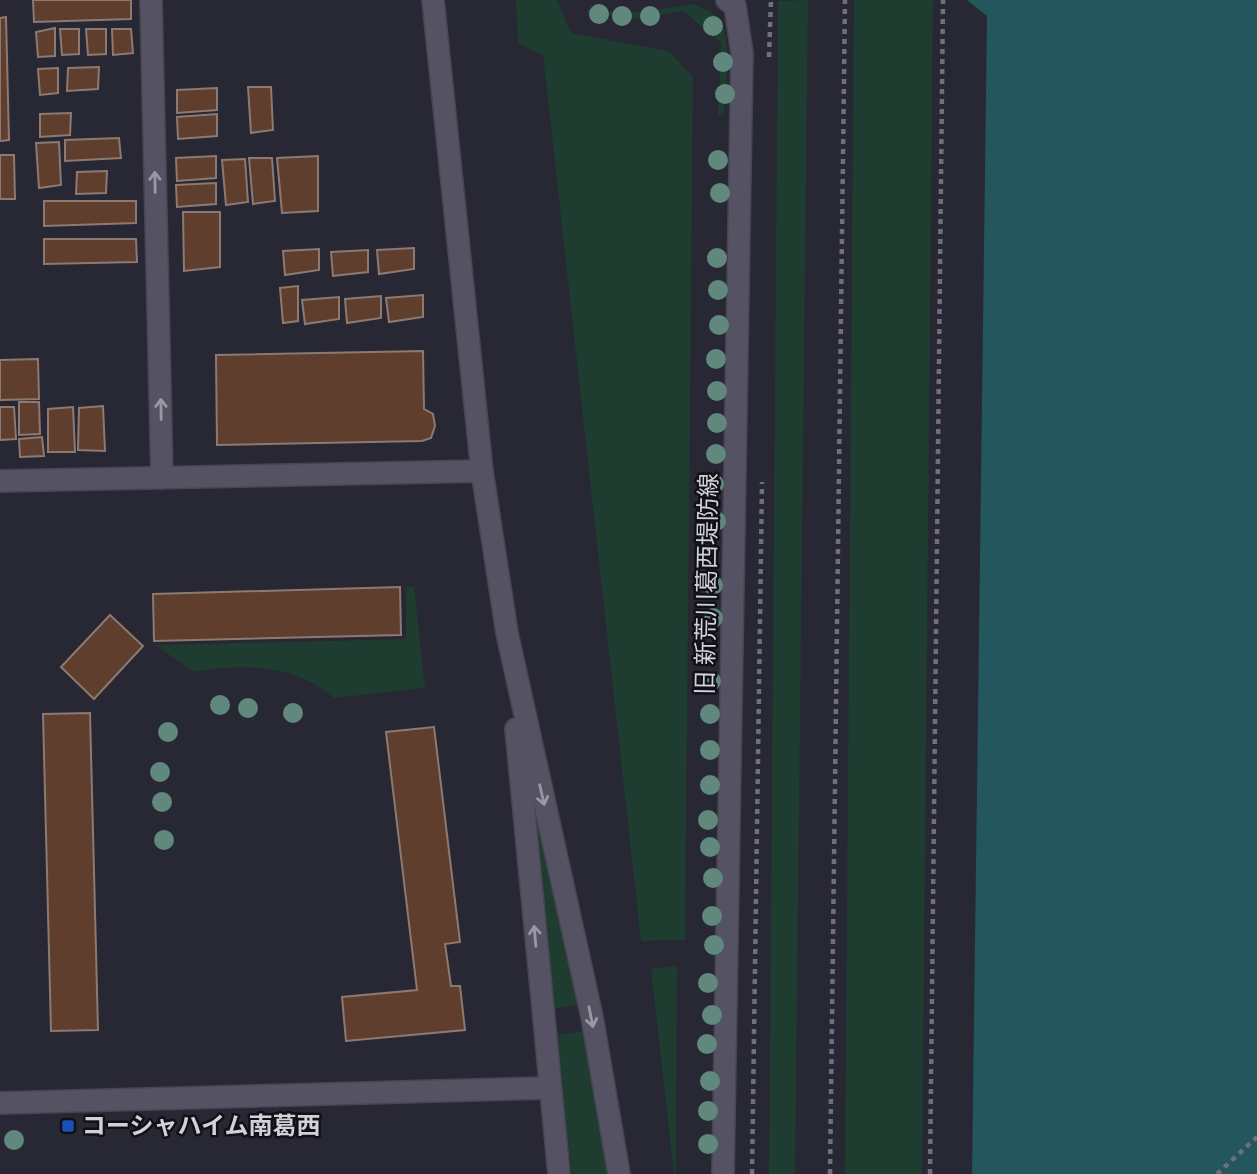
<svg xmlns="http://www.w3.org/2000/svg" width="1257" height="1174" font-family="Merriweather,'Noto Sans JP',serif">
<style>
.green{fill:#1e3c2f}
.water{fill:#23565d}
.building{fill:#603e2d;stroke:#8c7a72;stroke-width:2}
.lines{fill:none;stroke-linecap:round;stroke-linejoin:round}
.minor-casing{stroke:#474551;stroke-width:24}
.path{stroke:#70707b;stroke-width:4.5;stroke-dasharray:5 5;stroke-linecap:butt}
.minor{stroke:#555363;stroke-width:21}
.tree{fill:#61887c}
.oneway{stroke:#9998a4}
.transit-dot{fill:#1a4fb4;stroke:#111017;stroke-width:2.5}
.labels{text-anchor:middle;stroke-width:5;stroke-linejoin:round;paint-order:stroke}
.street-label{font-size:24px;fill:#d1d1da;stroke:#111017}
.poi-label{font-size:24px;font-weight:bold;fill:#d1d1da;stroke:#111017;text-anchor:start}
</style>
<rect width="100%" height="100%" fill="#282734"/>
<!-- green -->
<g class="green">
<polygon points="516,0 557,0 571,33 669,51 693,77 685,940 641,941 543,55 518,44"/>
<polygon points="808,0 795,1174 769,1174 778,1"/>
<polygon points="854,0 933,0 922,1174 845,1174"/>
<path d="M693 4C702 8 711 11 717 17 734 36 725 90 724 115H718L721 43 683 11 641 19 586 13 588 9C631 16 651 10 693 4Z"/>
<path d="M406 587H414L425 688 334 698C295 664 243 663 194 672L155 645 406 639Z"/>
<polygon points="532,794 578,1005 552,1009"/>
<polygon points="677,966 676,1174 674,1174 651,969"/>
<polygon points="585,1031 608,1174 572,1174 555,1035"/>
</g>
<!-- water -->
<polygon class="water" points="967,0 1257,0 1257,1174 972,1174 987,16"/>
<!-- building -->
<g class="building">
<polygon points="33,0 131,0 131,19 34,22"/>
<polygon points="6,17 9,140 0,141 0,18"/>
<polygon points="55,28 55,56 38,57 36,32"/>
<polygon points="60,29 79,29 79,54 62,55"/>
<polygon points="86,29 106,29 106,54 88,55"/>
<polygon points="112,29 131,29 133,53 113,55"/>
<polygon points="99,67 98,89 67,91 68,68"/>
<polygon points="58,68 58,93 40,95 38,69"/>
<polygon points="248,87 271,87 273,130 251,133"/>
<polygon points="217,88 217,110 177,113 177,90"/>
<polygon points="71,113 70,135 40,137 40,114"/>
<polygon points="217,114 217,136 178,139 177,117"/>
<polygon points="119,138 121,158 65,161 65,140"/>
<polygon points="59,142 61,185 39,188 36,143"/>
<polygon points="0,155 14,155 15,199 0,199"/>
<polygon points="216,156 216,178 177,181 176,158"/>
<polygon points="318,156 318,211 282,213 277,158"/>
<polygon points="249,158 272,158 275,201 253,204"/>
<polygon points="245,159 248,202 226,205 222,160"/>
<polygon points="107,171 106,193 76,194 77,172"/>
<polygon points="216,183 216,204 177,207 176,185"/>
<polygon points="44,201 136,201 136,223 44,226"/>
<polygon points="183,212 220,212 220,267 184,271"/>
<polygon points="44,239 136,239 137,262 44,264"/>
<polygon points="414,248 414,269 379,274 377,250"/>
<polygon points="319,249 319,270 285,275 283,251"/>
<polygon points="368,250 368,272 333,276 331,252"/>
<polygon points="298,286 298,321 283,323 280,288"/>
<polygon points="423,295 423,317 389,322 386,298"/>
<polygon points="381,296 381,318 347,323 345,299"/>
<polygon points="339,297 339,319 305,324 302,300"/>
<polygon points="423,351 424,409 433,414 435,426 431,438 422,441 217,445 216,355"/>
<polygon points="38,359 39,399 0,400 0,360"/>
<polygon points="19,402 39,402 40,434 19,435"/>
<polygon points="103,406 105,451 78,450 79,408"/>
<polygon points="0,407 14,407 16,439 0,440"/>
<polygon points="73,407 75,452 48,452 48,409"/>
<polygon points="42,437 44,456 20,457 19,439"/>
<polygon points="400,587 401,635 154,641 153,594"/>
<polygon points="110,615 143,646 94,699 61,667"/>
<polygon points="90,713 98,1030 51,1031 43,714"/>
<polygon points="434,727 460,942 445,944 451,986 460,986 465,1030 346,1041 342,997 417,990 386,732"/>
</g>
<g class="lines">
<!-- minor casing -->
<g class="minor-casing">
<g id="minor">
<polyline points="151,0 162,478"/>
<polyline points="433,0 482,471 507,633 592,1017 619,1174"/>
<polyline points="0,481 482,471"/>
<polyline points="516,729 559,1174"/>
<polyline points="0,1103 548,1088"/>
<polyline points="723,1174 742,53 735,6 727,0"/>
</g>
</g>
<!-- path -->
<g class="path">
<polyline points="769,57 771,0"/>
<polyline points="752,1174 762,482"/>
<polyline points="830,1174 845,0"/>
<polyline points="930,1174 943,0"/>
<polyline points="1217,1174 1257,1137"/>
</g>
<!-- minor -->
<use href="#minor" class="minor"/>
</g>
<!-- trees -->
<g class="tree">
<circle cx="599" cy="14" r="10"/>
<circle cx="622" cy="16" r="10"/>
<circle cx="650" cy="16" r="10"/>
<circle cx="713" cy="26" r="10"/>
<circle cx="723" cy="62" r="10"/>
<circle cx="725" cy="94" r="10"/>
<circle cx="718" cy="160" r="10"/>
<circle cx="720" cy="193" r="10"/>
<circle cx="717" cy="258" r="10"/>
<circle cx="718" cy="290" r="10"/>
<circle cx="719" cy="325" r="10"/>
<circle cx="716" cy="359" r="10"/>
<circle cx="717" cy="391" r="10"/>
<circle cx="717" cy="423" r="10"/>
<circle cx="716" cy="454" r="10"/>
<circle cx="714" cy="484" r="10"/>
<circle cx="716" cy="521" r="10"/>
<circle cx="713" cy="585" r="10"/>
<circle cx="713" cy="618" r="10"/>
<circle cx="711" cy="681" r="10"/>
<circle cx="220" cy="705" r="10"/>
<circle cx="248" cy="708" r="10"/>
<circle cx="293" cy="713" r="10"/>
<circle cx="710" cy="714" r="10"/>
<circle cx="168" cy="732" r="10"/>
<circle cx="710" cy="750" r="10"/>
<circle cx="160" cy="772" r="10"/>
<circle cx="710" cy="785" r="10"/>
<circle cx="162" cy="802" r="10"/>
<circle cx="708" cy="820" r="10"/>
<circle cx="164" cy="840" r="10"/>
<circle cx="710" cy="847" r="10"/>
<circle cx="713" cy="878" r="10"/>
<circle cx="712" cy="916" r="10"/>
<circle cx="714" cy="945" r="10"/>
<circle cx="708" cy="983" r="10"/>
<circle cx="712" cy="1015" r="10"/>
<circle cx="707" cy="1044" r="10"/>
<circle cx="710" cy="1081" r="10"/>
<circle cx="708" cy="1111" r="10"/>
<circle cx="14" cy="1140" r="10"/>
<circle cx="708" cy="1144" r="10"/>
</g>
<!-- one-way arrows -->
<defs><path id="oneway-shaft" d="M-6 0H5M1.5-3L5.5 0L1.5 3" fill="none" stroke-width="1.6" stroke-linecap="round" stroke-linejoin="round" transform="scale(1.75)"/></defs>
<g class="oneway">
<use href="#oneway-shaft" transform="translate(155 182) rotate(-91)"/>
<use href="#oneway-shaft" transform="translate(161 409) rotate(-91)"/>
<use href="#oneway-shaft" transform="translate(542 795) rotate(77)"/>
<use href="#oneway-shaft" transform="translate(535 936) rotate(-95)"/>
<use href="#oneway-shaft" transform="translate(591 1017) rotate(79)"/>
</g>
<!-- markers -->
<rect class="transit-dot" x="61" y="1119" width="14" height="14" rx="3.5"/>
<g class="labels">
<!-- street labels -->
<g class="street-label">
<text transform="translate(707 584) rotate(-89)" y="8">旧 新荒川葛西堤防線</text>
</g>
<!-- poi labels -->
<g class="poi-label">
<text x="82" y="1134">コーシャハイム南葛西</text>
</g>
</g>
</svg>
